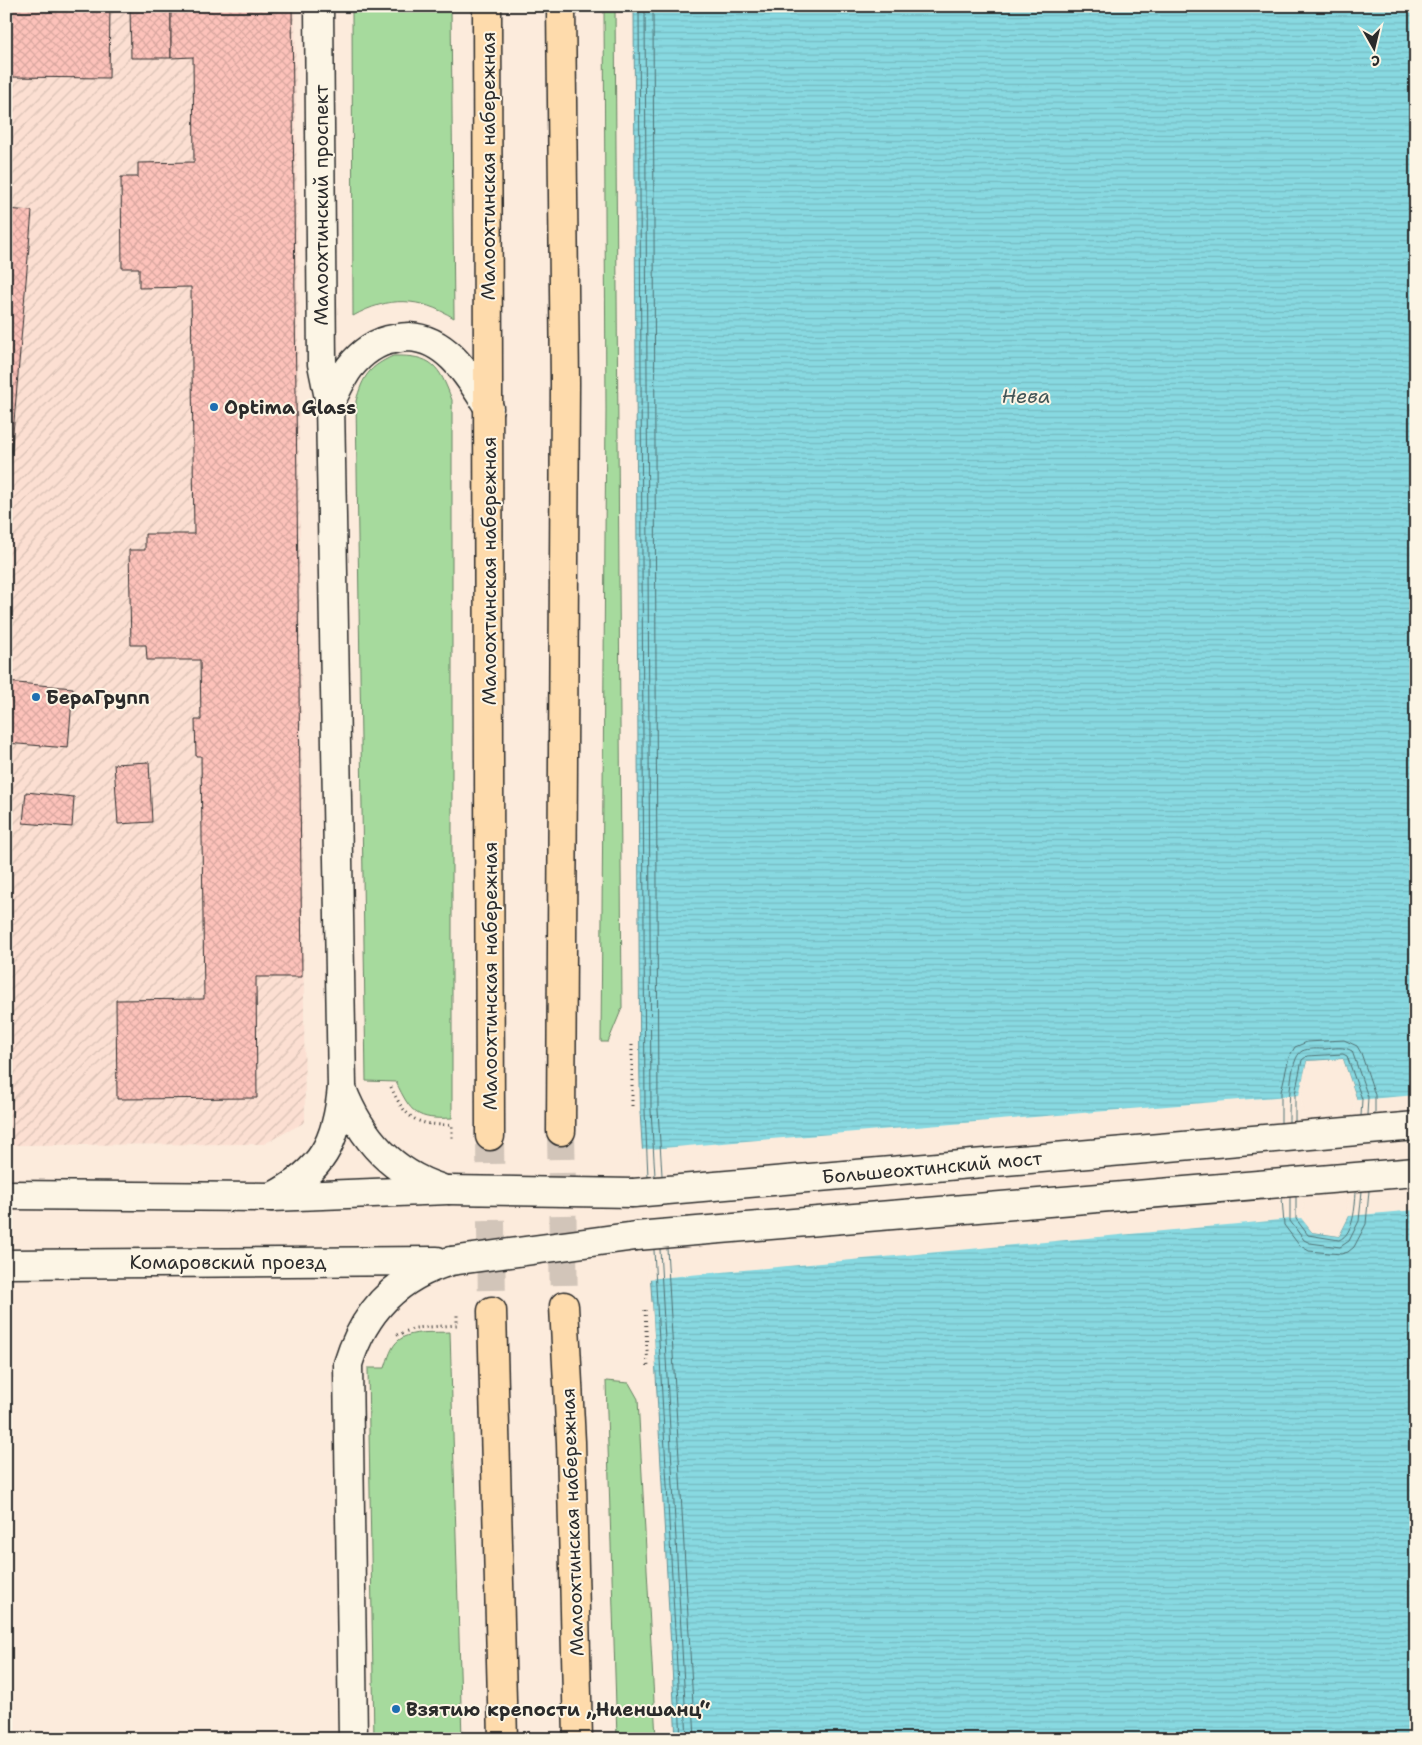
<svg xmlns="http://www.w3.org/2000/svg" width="1422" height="1745" font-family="'Shantell Sans',sans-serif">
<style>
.industrial{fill:url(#industrial-furrows)}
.green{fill:#a6da9d;stroke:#688264}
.water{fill:url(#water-rules);stroke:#639398;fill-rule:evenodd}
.pier{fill:#fcebdc;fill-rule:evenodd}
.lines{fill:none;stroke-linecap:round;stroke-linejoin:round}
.shore{stroke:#507174;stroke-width:1}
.building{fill:url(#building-cross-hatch);stroke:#2b2b2b}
.primary-tunnel{stroke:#d2c5b9;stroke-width:28;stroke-dasharray:28 14;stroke-linecap:butt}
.secondary-casing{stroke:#2b2b2b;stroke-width:31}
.primary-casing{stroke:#2b2b2b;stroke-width:31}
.path{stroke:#2b2b2b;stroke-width:3;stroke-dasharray:1 4;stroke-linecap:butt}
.secondary{stroke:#fcf5e5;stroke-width:28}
.primary{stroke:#fedbac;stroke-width:28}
.secondary-bridge-casing{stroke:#2b2b2b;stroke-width:31;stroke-linecap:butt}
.secondary-bridge{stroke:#fcf5e5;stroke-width:28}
.poi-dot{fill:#1f6fb2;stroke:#fcf5e5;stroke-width:2}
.labels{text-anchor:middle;stroke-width:4;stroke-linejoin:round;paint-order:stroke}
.street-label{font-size:19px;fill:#2b2b2b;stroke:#fcf5e5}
.poi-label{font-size:19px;font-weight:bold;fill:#2b2b2b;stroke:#fcf5e5;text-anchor:start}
.water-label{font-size:20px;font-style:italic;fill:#425658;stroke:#fcf5e5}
</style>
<defs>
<pattern id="industrial-furrows" width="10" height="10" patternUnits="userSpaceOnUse" patternTransform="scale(1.25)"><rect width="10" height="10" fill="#fcdfd2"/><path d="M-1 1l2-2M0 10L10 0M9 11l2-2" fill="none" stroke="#d8c0b4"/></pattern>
<pattern id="water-rules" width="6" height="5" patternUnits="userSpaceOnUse" patternTransform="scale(1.25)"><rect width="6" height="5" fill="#88d9e1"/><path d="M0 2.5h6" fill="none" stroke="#76bac1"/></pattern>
<pattern id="building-cross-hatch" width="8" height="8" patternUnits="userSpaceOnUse" patternTransform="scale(1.25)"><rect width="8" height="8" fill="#fdc2ba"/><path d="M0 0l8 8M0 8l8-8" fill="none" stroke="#d9a7a0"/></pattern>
</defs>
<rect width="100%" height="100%" fill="#fcebdc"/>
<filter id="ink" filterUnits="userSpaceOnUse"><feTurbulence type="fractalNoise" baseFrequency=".02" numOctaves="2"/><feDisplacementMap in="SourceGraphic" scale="10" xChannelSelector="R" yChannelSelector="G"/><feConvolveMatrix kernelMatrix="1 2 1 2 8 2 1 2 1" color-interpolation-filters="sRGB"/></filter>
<g filter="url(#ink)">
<!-- industrial -->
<polygon class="industrial" points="6,6 295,6 305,1122 264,1144 6,1145"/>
<!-- green -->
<g class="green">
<path d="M352 6H451L454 318C419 297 389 296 353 316Z"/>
<polygon points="604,6 615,6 622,1008 608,1042 601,1042 606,411"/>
<path d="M393 356C432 355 439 365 452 400V1118C416 1120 411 1113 396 1082L366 1081 356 401C363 376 369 367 393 356Z"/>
<path d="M450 1332 462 1739H374L368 1368H385C388 1359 391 1346 399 1340 411 1330 435 1333 450 1332Z"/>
<polygon points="606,1381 629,1383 638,1399 656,1739 617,1739"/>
</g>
<!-- water -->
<path class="water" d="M634 6H1416V1739H676L652 1302 640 1111ZM1343 1059 1357 1100 1349 1216 1339 1236 1312 1232 1301 1217 1300 1095 1307 1061Z"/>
<!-- pier -->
<g class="pier">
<polygon points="637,1045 639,1045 639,1073 640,1111 637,1111"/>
<path d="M1343 1059 1357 1100 1416 1095V1210L1349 1216 1339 1236 1312 1232 1301 1218 648 1279 639 1150 1299 1095 1307 1061ZM1342 1061 1354 1101 1347 1215 1338 1233 1313 1230 1304 1217 1302 1095 1309 1063Z"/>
<polygon points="652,1302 656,1368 653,1368 650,1303"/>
</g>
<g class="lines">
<!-- shore -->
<g class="shore">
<polyline points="639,6 645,1111 648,1177"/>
<polyline points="645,6 651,1110 655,1176"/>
<polyline points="653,6 658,1110 662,1175"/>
<polyline points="1295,1121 1295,1094 1302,1060 1307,1056 1343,1054 1347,1056 1362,1099 1361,1116"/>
<polyline points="1281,1122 1281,1092 1289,1057 1295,1047 1307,1042 1344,1040 1357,1046 1361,1053 1375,1095 1375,1114"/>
<path d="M1289 1122C1289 1108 1289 1058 1302 1051 1309 1048 1318 1049 1325 1049 1334 1048 1344 1046 1352 1051L1368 1097 1367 1115"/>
<polyline points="1290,1197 1290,1221 1304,1240 1310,1243 1340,1247 1349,1241 1359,1221 1362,1191"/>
<path d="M1296 1197V1219L1308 1235 1339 1240C1354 1234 1355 1206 1356 1192"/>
<polyline points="1282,1198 1284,1225 1299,1245 1309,1251 1341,1254 1348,1252 1354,1247 1366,1224 1369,1191"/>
<polyline points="667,1248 695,1739"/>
<polyline points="660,1249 687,1739"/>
<polyline points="654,1250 681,1739"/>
</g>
</g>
<!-- building -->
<g class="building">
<polygon points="6,6 110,6 109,78 6,77"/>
<polygon points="130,6 171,6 171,58 131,58"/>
<polygon points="171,6 292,6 302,977 256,977 257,1098 117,1099 116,1000 204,999 201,756 196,756 195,720 201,720 200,660 147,660 146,645 131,645 129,550 145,550 145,534 194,534 191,287 139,288 139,268 122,268 121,177 138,177 138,163 194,162 193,57 171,58"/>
<polygon points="6,209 32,211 6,515"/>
<polygon points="6,682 73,688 68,748 6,743"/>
<polygon points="149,762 152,822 118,824 114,764"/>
<polygon points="26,792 74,797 72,827 23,823"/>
</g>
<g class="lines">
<!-- primary-tunnel -->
<g class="primary-tunnel">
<polyline points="561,1131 564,1306"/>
<polyline points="490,1136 492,1311"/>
</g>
<!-- secondary casing -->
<g class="secondary-casing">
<g id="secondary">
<polyline points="319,6 322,364 330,403"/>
<path d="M342 1089C360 1136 390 1172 440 1188"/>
<polyline points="633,1193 1416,1126"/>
<polyline points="6,1195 272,1197 448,1190"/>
<path d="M272 1197C322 1171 337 1143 342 1087L330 403C336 392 342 377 350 367 361 353 377 341 394 339 399 338 405 337 409 337 449 339 470 379 489 408"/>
<polyline points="636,1236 1416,1172"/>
<polyline points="6,1264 437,1261"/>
<path d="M353 1739 348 1364C364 1311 398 1276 451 1261"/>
</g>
</g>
<!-- primary casing -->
<g class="primary-casing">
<g id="primary">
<polyline points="487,6 490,1136"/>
<polyline points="561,6 565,383 561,1131"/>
<polyline points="564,1306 571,1442 578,1739"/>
<polyline points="492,1311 503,1739"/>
</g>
</g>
<!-- path -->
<g class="path">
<polyline points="632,1045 632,1106"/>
<path d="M391 1087C406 1120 416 1125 452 1125V1139"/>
<polyline points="645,1310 648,1369"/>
<polyline points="397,1335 415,1328 457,1325 457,1313"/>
</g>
<!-- secondary -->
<use href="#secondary" class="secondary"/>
<!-- primary -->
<use href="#primary" class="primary"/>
<!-- secondary-bridge casing -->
<g class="secondary-bridge-casing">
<g id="secondary-bridge">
<polyline points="448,1190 633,1193"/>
<polyline points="451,1261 636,1236"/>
</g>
</g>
<!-- secondary-bridge -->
<use href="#secondary-bridge" class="secondary-bridge"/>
</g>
</g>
<!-- markers -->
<g class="poi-dot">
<circle cx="214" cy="407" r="5"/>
<circle cx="36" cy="697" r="5"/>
<circle cx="396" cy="1709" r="5"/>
</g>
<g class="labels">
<!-- street labels -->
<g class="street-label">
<text transform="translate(488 166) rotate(-90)" y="7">Малоохтинская набережная</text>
<text transform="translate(321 205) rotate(-90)" y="7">Малоохтинский проспект</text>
<text transform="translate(489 571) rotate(-90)" y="7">Малоохтинская набережная</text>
<text transform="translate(490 976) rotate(-90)" y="7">Малоохтинская набережная</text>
<text transform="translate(932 1167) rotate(-5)" y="7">Большеохтинский мост</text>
<text x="228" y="1269">Комаровский проезд</text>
<text transform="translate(572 1522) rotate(-92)" y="7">Малоохтинская набережная</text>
</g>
<!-- poi labels -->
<g class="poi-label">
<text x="224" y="414">Optima Glass</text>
<text x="46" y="704">БераГрупп</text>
<text x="406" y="1716">Взятию крепости „Ниеншанц“</text>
</g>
<!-- water labels -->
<g class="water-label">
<text x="1026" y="403">Нева</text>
</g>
</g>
<!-- margin -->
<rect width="1422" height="1745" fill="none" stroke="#fcf5e5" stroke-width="25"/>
<rect x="12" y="12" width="1397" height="1720" fill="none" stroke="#2b2b2b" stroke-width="2" filter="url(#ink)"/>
<!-- north arrow -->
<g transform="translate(1374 48) rotate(172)" stroke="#fcf5e5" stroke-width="4" paint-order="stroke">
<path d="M0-4L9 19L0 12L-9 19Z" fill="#2b2b2b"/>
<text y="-8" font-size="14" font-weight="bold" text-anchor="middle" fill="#2b2b2b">С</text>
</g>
</svg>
